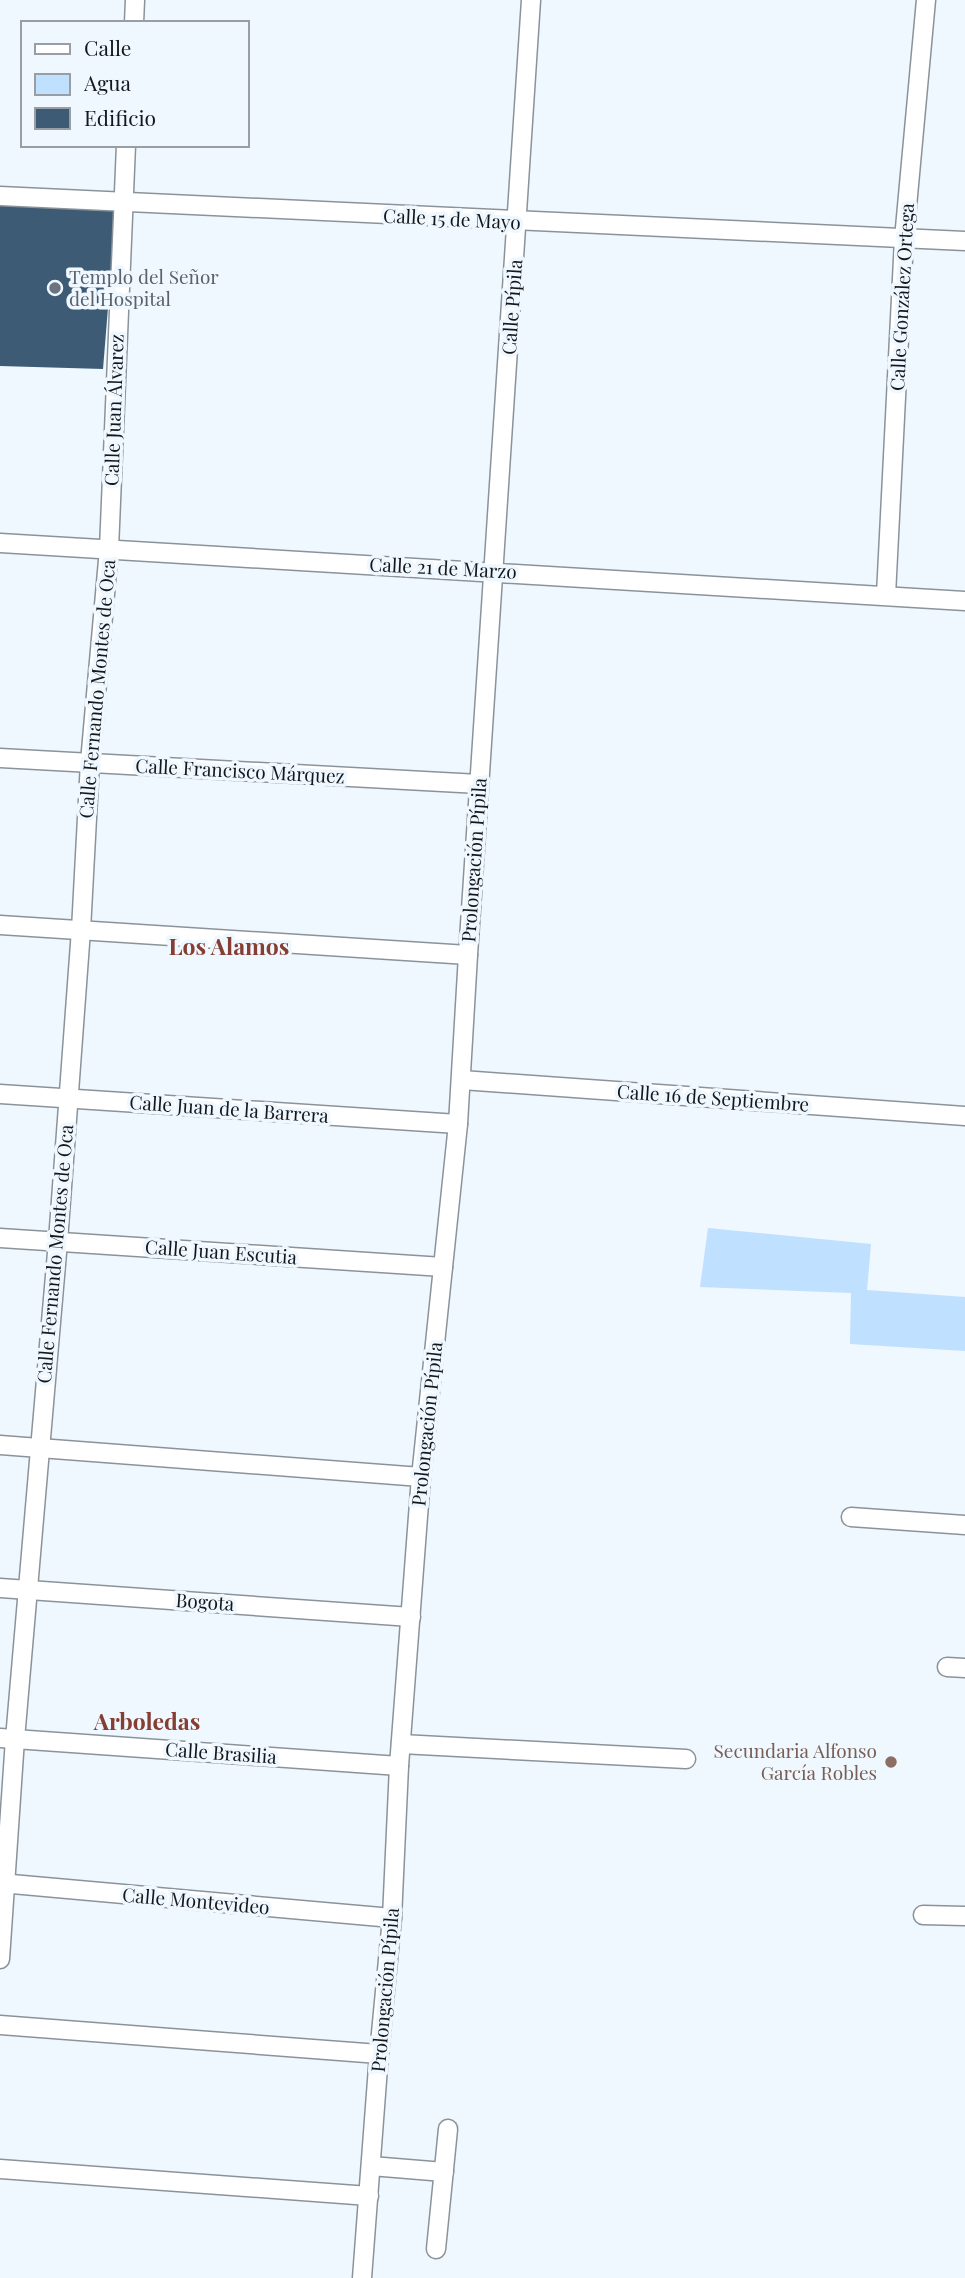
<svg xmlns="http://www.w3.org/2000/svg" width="965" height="2278" font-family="'Playfair Display',serif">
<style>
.water{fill:#bfe0ff}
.building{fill:#3d5b75}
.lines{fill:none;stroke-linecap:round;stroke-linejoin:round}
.minor-casing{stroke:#8b939a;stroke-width:21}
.minor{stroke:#fff;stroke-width:18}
.worship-dot{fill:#6b7280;stroke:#eff7ff;stroke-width:2.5}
.education-dot{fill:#8d6e63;stroke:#eff7ff;stroke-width:2.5}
.labels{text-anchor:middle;stroke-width:7;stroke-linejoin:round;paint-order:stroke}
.street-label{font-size:19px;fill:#15181a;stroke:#eff7ff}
.worship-label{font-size:19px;fill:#5b616d;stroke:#eff7ff;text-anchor:start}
.education-label{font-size:19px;fill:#785e54;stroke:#eff7ff;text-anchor:end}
.quarter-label{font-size:23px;font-weight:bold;fill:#853e31;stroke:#eff7ff}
</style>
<rect width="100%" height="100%" fill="#eff7ff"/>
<!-- water -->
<polygon class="water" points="708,1228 871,1244 867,1290 965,1297 965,1351 850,1344 851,1293 700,1287"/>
<!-- building -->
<polygon class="building" points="0,203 116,209 103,369 0,366"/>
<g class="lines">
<!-- minor casing -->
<g class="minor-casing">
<g id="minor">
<polyline points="134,23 135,0"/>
<polyline points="0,196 965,241"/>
<polyline points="0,543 965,601"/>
<polyline points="886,595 904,239 926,0"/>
<polyline points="0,758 479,784"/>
<polyline points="0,925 468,955"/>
<polyline points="462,1080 965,1116"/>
<polyline points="0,1094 458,1124"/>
<polyline points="0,1238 443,1267"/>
<polyline points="0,1445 421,1477"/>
<polyline points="851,1517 965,1525"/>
<polyline points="0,1588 411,1617"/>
<polyline points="947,1667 965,1668"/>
<polyline points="0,1738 399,1766"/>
<polyline points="401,1744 686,1759"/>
<polyline points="0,1883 392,1918"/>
<polyline points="923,1915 965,1916"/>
<polyline points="0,1959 15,1739 58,1241 81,930 90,762 109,549 126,145"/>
<polyline points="0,2025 379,2054"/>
<polyline points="371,2166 444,2172"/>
<polyline points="0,2169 369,2196"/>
<polyline points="436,2249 448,2129"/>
<polyline points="362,2278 379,2054 392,1918 399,1766 421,1477 458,1124 468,955 531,0"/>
</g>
</g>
<!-- minor -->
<use href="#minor" class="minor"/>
</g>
<!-- markers -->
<circle class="worship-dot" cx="55" cy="288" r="7"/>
<circle class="education-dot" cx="891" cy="1762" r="7"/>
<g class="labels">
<!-- street labels -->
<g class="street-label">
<text transform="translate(452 219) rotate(3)" y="7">Calle 15 de Mayo</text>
<text transform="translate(902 297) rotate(-87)" y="7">Calle González Ortega</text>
<text transform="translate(512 307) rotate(-86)" y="7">Calle Pípila</text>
<text transform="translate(114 410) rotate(-88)" y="7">Calle Juan Álvarez</text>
<text transform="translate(443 568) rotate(3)" y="7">Calle 21 de Marzo</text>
<text transform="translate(97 689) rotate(-85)" y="7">Calle Fernando Montes de Oca</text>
<text transform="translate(240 771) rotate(3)" y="7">Calle Francisco Márquez</text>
<text transform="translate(474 860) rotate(-86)" y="7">Prolongación Pípila</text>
<text transform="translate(713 1098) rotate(4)" y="7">Calle 16 de Septiembre</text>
<text transform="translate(229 1109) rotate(4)" y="7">Calle Juan de la Barrera</text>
<text transform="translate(221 1252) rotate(4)" y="7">Calle Juan Escutia</text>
<text transform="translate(55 1254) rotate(-85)" y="7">Calle Fernando Montes de Oca</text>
<text transform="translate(427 1424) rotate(-84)" y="7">Prolongación Pípila</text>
<text transform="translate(205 1602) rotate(4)" y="7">Bogota</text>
<text transform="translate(221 1753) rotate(4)" y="7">Calle Brasilia</text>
<text transform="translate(196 1901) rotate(5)" y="7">Calle Montevideo</text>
<text transform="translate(385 1990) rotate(-85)" y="7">Prolongación Pípila</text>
</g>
<!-- worship labels -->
<g class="worship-label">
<text x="69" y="284">Templo del Señor<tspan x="69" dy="22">del Hospital</tspan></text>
</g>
<!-- education labels -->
<g class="education-label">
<text x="877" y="1758">Secundaria Alfonso<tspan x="877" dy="22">García Robles</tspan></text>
</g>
<!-- quarter labels -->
<g class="quarter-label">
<text x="229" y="955">Los Alamos</text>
<text x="147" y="1730">Arboledas</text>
</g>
</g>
<!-- legend -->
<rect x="21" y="21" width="228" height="126" fill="#eff7ff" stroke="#989ea3" stroke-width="2"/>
<rect x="35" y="44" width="35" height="10" fill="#ffffff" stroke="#989ea3" stroke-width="2"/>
<text x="84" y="56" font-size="21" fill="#15181a">Calle</text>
<rect x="35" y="74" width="35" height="21" fill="#bfe0ff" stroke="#989ea3" stroke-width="2"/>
<text x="84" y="91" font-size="21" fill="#15181a">Agua</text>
<rect x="35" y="108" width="35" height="21" fill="#3d5b75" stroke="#989ea3" stroke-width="2"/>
<text x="84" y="126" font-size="21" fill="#15181a">Edificio</text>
</svg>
